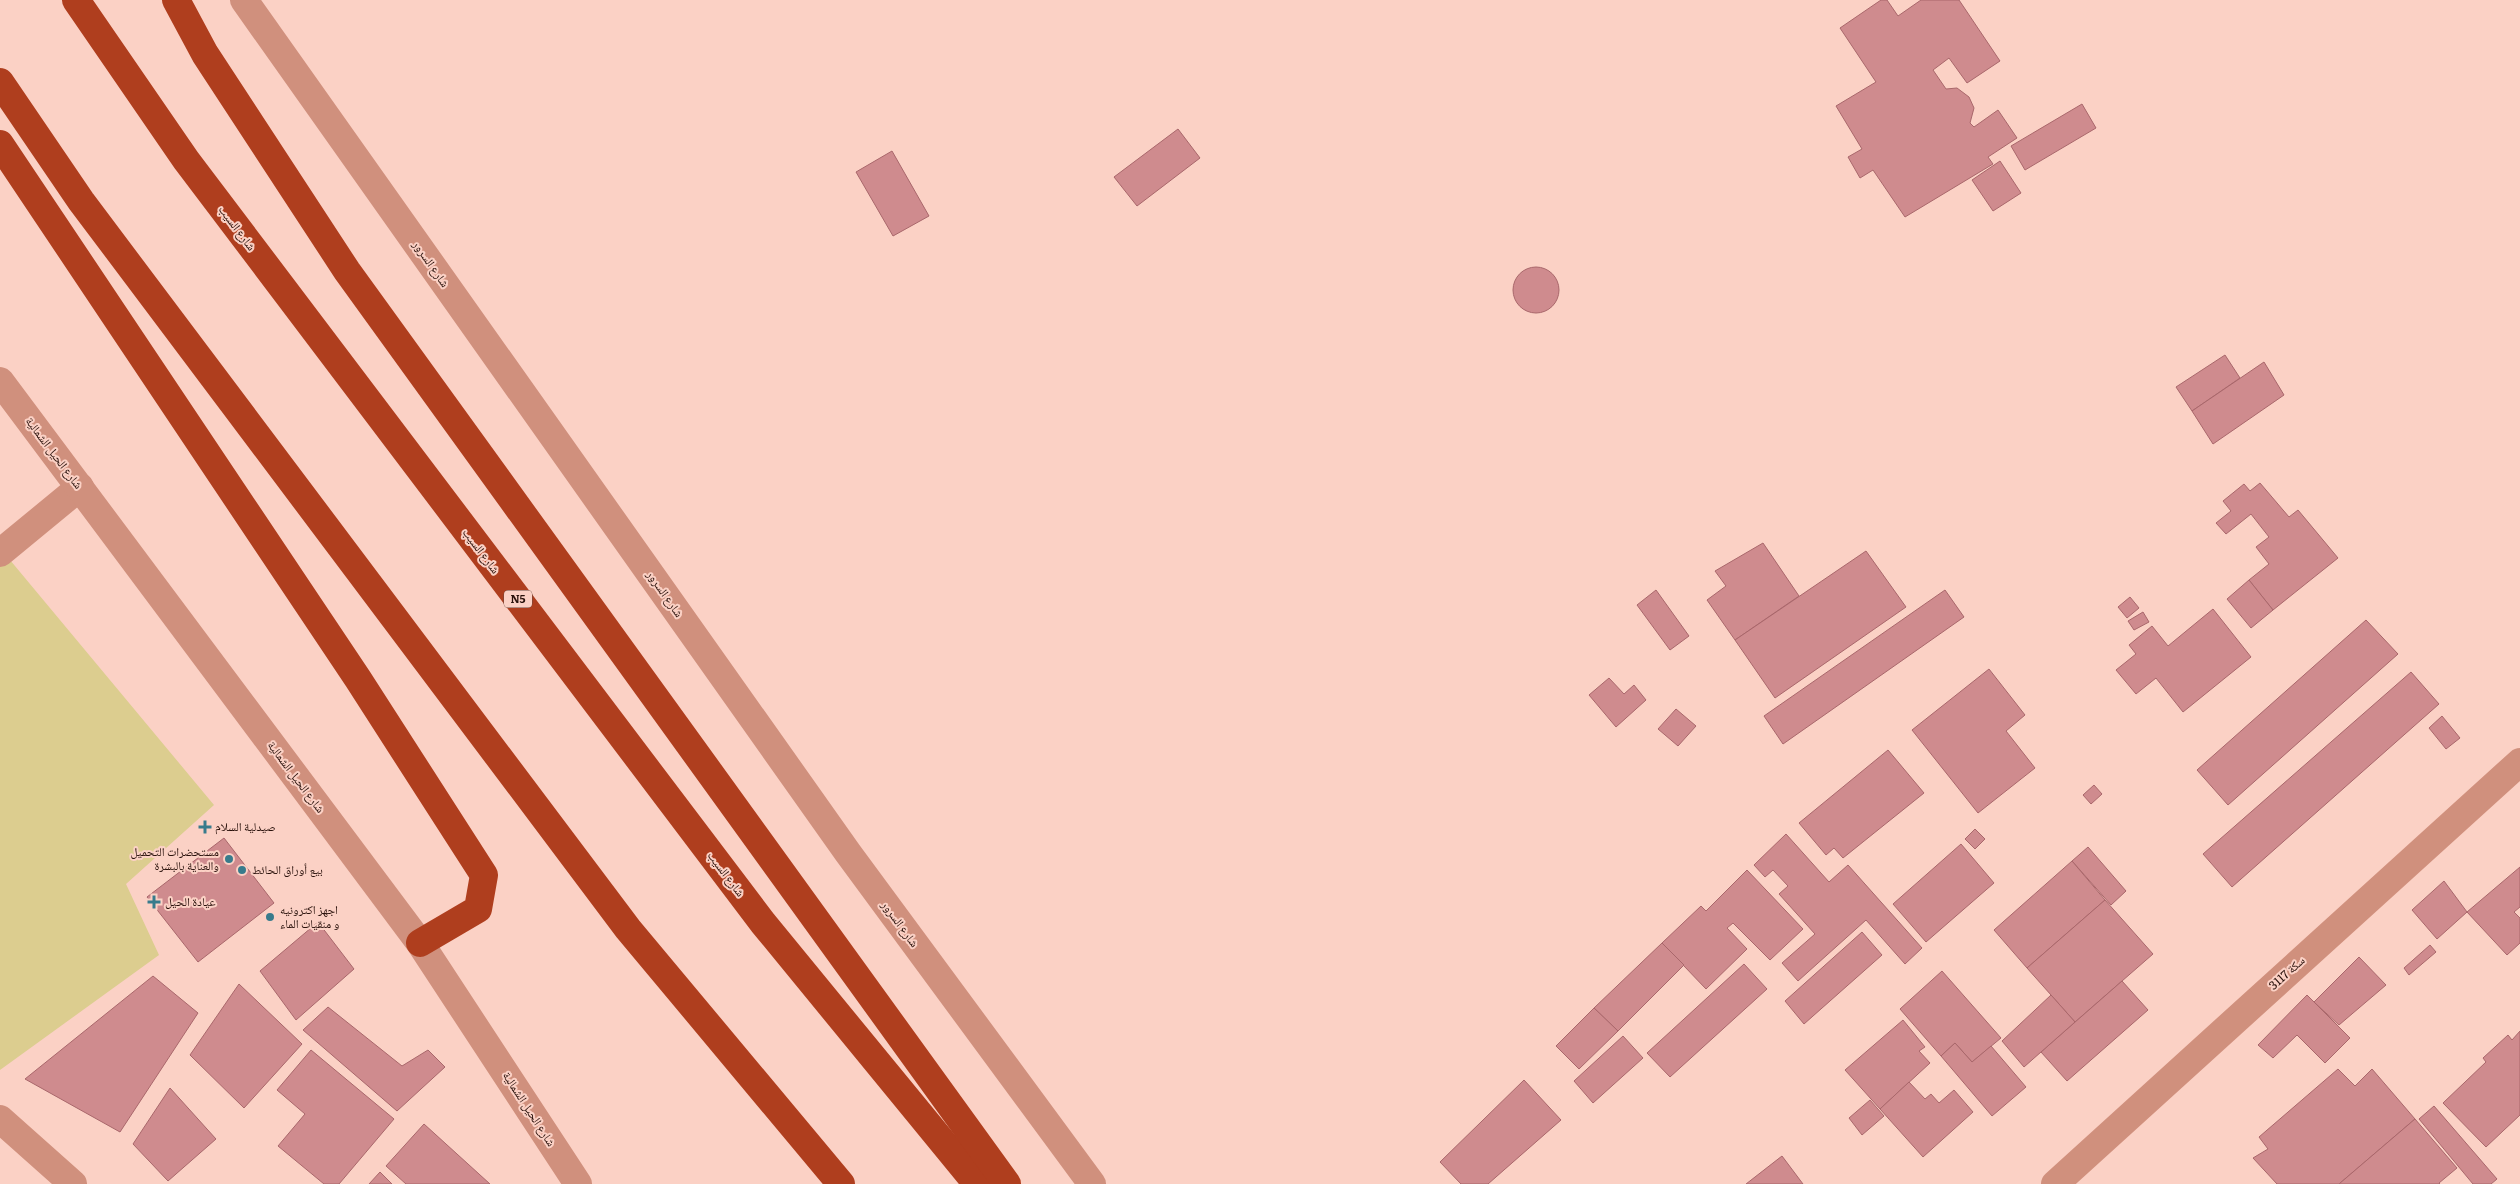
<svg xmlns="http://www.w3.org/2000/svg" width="2520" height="1184" font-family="Literata,'Noto Naskh Arabic',serif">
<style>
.green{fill:#dccd8f}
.building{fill:#cf8b8e;stroke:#a9676b}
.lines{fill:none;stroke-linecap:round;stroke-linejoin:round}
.minor{stroke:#d0907d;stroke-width:28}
.tertiary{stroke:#d0907d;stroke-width:28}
.trunk{stroke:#af3e1e;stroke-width:28}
.poi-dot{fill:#387b8c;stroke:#fbd1c5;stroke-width:2}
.labels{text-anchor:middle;stroke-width:4;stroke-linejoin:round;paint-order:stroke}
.shield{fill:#fbd1c5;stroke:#684b43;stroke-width:1}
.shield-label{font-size:11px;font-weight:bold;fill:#29110b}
.street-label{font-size:12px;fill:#29110b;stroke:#fbd1c5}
.poi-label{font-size:12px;fill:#29110b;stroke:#fbd1c5;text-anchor:start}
</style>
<rect width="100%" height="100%" fill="#fbd1c5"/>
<!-- green -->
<polygon class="green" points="0,548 214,805 126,884 159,955 0,1070"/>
<!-- building -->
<g class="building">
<polygon points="1881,0 1887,0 1898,16 1921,0 1959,0 2000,61 1967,83 1949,58 1933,70 1946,89 1957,88 1969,97 1974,108 1970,123 1974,127 1998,110 2017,138 1988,157 1993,164 1905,217 1873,170 1860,178 1848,157 1862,149 1836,106 1876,82 1840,28"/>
<polygon points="2082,104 2096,128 2025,170 2011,146"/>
<polygon points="1178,129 1200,158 1137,206 1114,177"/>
<polygon points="892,151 929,216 893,236 856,172"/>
<polygon points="2000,161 2021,193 1993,211 1972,180"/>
<circle cx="1536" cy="290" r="23"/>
<polygon points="2225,355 2240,378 2192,411 2176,387"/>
<polygon points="2264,362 2284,395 2213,444 2192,411"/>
<polygon points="2260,483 2289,517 2298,510 2338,558 2273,610 2249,580 2269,564 2256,547 2269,537 2251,514 2226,534 2216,523 2231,511 2223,501 2244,484 2250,491"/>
<polygon points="1763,543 1799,596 1735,640 1707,600 1726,586 1715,571"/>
<polygon points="1866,551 1906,607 1775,698 1735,640"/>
<polygon points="2249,580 2273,610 2251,628 2227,599"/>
<polygon points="1656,590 1689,636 1670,650 1637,605"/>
<polygon points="1945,590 1964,617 1783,744 1764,716"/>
<polygon points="2130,597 2139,608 2127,618 2118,607"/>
<polygon points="2213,609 2251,657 2183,712 2156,678 2136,694 2116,670 2136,654 2129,645 2152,626 2168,646"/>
<polygon points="2143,612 2149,622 2134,630 2128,621"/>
<polygon points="2366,620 2398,654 2228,805 2197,770"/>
<polygon points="1989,669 2025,715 2006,731 2035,768 1978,813 1912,730"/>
<polygon points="2411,672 2439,704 2232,887 2203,854"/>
<polygon points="1609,678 1624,694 1634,685 1646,700 1616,727 1589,695"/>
<polygon points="1676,709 1696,726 1678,746 1658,729"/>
<polygon points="2442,716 2460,738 2446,749 2429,728"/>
<polygon points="1888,750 1924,793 1843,858 1834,848 1826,855 1799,823"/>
<polygon points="2094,785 2102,794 2091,804 2083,795"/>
<polygon points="1975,829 1985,839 1975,849 1965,839"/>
<polygon points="1786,834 1829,882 1848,865 1922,948 1905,964 1866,920 1798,981 1782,963 1815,934 1779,894 1788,886 1773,870 1765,877 1754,865"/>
<polygon points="224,838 274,903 198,962 147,897"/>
<polygon points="1961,844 1994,883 1926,942 1893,904"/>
<polygon points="2088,847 2126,891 2111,905 2072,861"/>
<polygon points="2072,861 2105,900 2027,968 1994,930"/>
<polygon points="2520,867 2520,907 2514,912 2520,918 2520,943 2507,955 2467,912"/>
<polygon points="1747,870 1803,929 1770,960 1733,923 1727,928 1747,949 1706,989 1662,943 1701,906 1706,911"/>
<polygon points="2444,881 2467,912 2437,939 2412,910"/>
<polygon points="2105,900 2153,954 2075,1022 2027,968"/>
<polygon points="318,922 354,969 296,1020 260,971"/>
<polygon points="1862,932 1882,955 1804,1024 1785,1001"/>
<polygon points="1662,943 1684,965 1618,1031 1594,1008"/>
<polygon points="2430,945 2436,952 2409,975 2404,968"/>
<polygon points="2359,957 2386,985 2339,1025 2314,1002"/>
<polygon points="1744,964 1767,989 1670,1077 1647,1053"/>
<polygon points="1942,971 2001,1038 1972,1062 1955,1043 1941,1056 1900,1009"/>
<polygon points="153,976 198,1013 120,1132 25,1079"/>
<polygon points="2122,981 2148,1010 2067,1081 2041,1052"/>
<polygon points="239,984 302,1044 244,1108 190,1055"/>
<polygon points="2051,995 2075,1022 2024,1067 2002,1041"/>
<polygon points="2307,995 2350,1038 2325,1063 2297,1035 2273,1058 2258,1045"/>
<polygon points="328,1007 402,1066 428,1050 445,1067 397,1111 303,1030"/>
<polygon points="1594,1008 1618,1031 1579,1069 1556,1046"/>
<polygon points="1903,1020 1925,1047 1919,1051 1930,1063 1880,1109 1845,1070"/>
<polygon points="2520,1031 2520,1115 2486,1147 2443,1103 2486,1062 2483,1058 2508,1035 2512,1040"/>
<polygon points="1623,1036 1643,1058 1593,1103 1574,1081"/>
<polygon points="1955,1043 1972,1062 1991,1046 2026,1087 1992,1116 1941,1056"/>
<polygon points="311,1050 394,1119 339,1184 324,1184 278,1146 305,1114 277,1090"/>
<polygon points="2338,1069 2355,1086 2372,1069 2415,1119 2339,1184 2277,1184 2253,1158 2268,1149 2259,1137"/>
<polygon points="1524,1080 1561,1120 1488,1184 1461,1184 1440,1162"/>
<polygon points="1909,1082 1925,1099 1931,1094 1939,1103 1954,1090 1973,1112 1923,1157 1880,1109"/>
<polygon points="170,1088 216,1139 168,1181 133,1144"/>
<polygon points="1870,1100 1884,1116 1862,1135 1849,1118"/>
<polygon points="2434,1106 2497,1179 2491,1184 2473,1184 2419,1119"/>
<polygon points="2415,1119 2457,1168 2439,1183 2440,1184 2339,1184"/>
<polygon points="424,1124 490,1184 406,1184 386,1166"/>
<polygon points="1782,1156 1803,1184 1746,1184"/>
<polygon points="380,1172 392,1184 369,1184"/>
</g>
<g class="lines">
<!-- minor -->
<g class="minor">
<polyline points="0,553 80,487"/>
<polyline points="0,1119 73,1184"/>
</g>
<!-- tertiary -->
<g class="tertiary">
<polyline points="244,0 848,853 1092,1184"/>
<polyline points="0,381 420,943 578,1184"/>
<polyline points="2055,1184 2520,762"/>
</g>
<!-- trunk -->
<g class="trunk">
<polyline points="76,0 186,160 763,923 977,1184"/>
<polyline points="176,0 205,54 347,271 1007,1184"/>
<polyline points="0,82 81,201 628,929 841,1184"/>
<polyline points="0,144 358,679 484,875 478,909 420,943"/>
</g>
</g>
<!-- markers -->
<g class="poi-dot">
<path d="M202.5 819.5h5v5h5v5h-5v5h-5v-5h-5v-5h5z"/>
<circle cx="229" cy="859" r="5"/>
<circle cx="242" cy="870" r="5"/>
<path d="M151.5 894.5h5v5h5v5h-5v5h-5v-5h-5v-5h5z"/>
<circle cx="270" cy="917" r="5"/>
</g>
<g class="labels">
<!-- shield labels -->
<rect class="shield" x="504" y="590.5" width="28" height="17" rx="4"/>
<g class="shield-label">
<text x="518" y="603">N5</text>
</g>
<!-- street labels -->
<g class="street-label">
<text transform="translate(237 228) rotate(53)" y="4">شارع السيب</text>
<text transform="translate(431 264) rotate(55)" y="4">شارع السرور</text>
<text transform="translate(54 453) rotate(53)" y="4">شارع الحيل الشمالية</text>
<text transform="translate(481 551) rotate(53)" y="4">شارع السيب</text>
<text transform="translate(665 594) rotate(55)" y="4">شارع السرور</text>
<text transform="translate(296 777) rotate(53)" y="4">شارع الحيل الشمالية</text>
<text transform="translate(726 874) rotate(53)" y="4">شارع السيب</text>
<text transform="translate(900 924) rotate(54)" y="4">شارع السرور</text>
<text transform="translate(2287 973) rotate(-42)" y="4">سكة 3117</text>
<text transform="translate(529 1109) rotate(57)" y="4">شارع الحيل الشمالية</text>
</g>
<!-- poi labels -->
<g class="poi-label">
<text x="215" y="831">صيدلية السلام</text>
<text x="219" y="856" text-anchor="end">مستحضرات التحميل<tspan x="219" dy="14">والعناية بالبشرة</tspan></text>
<text x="252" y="874">بيع أوراق الحائط</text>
<text x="165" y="906">عيادة الحيل</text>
<text x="280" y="914">اجهز اكترونيه<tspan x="280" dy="14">و منقيات الماء</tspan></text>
</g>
</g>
</svg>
